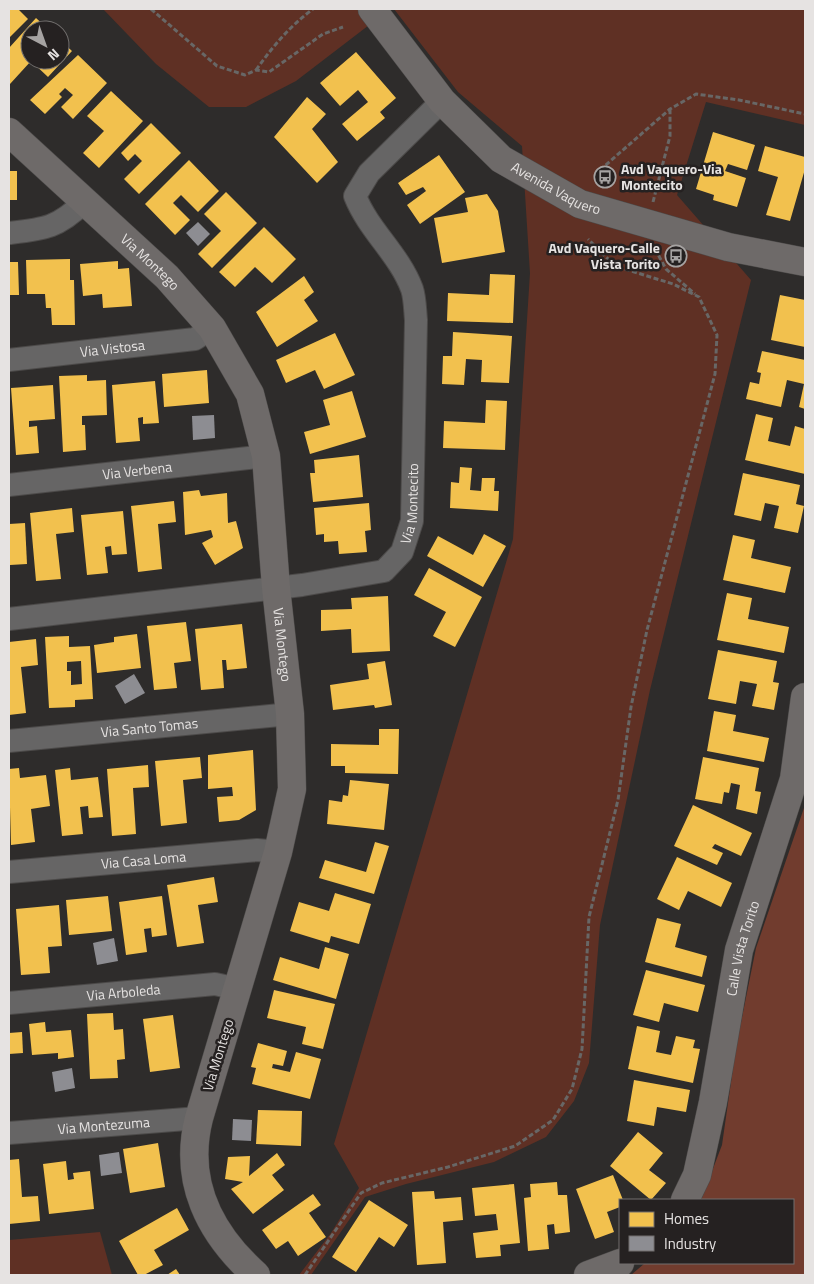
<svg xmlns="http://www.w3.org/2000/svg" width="814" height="1284" font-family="'Titillium Web',sans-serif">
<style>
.green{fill:#5f3024}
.forest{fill:#713c2e}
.homes{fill:#f2c14e;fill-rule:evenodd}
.industry{fill:#8d8d92}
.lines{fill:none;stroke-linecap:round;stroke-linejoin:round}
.street-casing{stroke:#4c4a49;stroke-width:24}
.secondary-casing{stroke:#4c4a49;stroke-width:29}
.path{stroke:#686766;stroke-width:3;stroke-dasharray:5 2.5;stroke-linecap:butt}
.street{stroke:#666565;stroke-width:22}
.secondary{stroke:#6e6a69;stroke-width:28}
.labels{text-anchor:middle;stroke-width:5;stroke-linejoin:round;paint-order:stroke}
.poi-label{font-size:14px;font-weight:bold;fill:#e6e3e2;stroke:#252121;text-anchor:start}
.street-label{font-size:14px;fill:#e6e3e2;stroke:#252121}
</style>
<rect width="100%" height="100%" fill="#2e2c2b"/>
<!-- green -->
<g class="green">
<polygon points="103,9 390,9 296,81 246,107 209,107 156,64"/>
<polygon points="394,9 805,9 805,125 706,102 677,195 751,280 650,690 600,925 589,1063 574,1101 546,1137 494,1162 406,1184 365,1197 311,1275 299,1275 331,1233 359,1188 334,1144 513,539 530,273 522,146 458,92"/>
<polygon points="100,1232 112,1275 9,1275 9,1240"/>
</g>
<!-- forest -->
<polygon class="forest" points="805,805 805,1275 631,1275 645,1263 793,1263 793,1200 701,1200 722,1145 736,1047 756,948"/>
<!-- homes -->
<g class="homes">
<polygon points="9,9 18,9 28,19 9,38"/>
<polygon points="36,18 49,30 30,30 30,60 60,60 60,40 72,51 48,77 31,61 10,84 9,48"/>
<polygon points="356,52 396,98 380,112 385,118 357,141 342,124 368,102 358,90 340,106 320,83"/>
<polygon points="78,55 107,83 73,119 61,107 73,95 65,88 59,94 62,97 45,114 30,100"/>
<polygon points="111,91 143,121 99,168 83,153 104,131 87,116"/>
<polygon points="307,97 326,114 312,129 338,162 317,183 274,137"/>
<polygon points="151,123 181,153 139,194 124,179 142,161 135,154 128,161 121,153"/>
<polygon points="713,132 755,145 747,170 728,164 725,171 746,178 737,207 713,200 714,195 696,189"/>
<polygon points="765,146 805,157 805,169 790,221 766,215 778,177 758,171"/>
<polygon points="439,155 465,192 420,224 407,205 426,191 423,187 406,195 398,183"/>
<polygon points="189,160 219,191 198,212 181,195 173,203 190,220 175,235 145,204"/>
<rect x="9" y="171" width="8" height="29"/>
<polygon points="226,192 257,223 212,268 198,254 221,231 204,214"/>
<polygon points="487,194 498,211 505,252 442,263 434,218 468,212 465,198"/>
<polygon points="264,227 296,259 272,283 255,267 235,287 219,272"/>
<polygon points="70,259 70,280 74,280 75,325 52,325 51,308 46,308 45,294 27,294 26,260"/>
<polygon points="118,261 118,269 129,268 132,306 103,308 102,294 83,296 80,264"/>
<polygon points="9,262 18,262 19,295 9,295"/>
<polygon points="490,274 515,275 513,323 447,321 448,293 489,295"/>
<polygon points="304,276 314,292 304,300 318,321 277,347 256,312"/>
<polygon points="780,295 805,300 805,347 771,340"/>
<polygon points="453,332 512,336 509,383 481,382 482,360 466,359 464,385 442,384 443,356 452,356"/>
<polygon points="335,333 355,375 324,389 315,370 286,383 276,360"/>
<polygon points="762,351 805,360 805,409 799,407 804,384 787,380 781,407 746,399 750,382 759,384 761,373 757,372"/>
<polygon points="207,370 209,403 164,407 162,374"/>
<polygon points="87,375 87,381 106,380 107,415 82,416 82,425 85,425 86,450 63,452 59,376"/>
<polygon points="155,381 159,423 143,424 143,417 138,418 140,441 116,443 112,385"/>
<polygon points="53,385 55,419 29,421 29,427 37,426 39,453 16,455 11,388"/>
<polygon points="352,391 366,437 310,454 304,432 330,425 323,400"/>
<polygon points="486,400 507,401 505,450 443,448 444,421 485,423"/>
<polygon points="756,414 773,418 768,441 790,446 795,426 805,429 805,474 745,460"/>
<polygon points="359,455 363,497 313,502 310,473 315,473 314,460"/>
<polygon points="460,467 472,468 470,490 481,491 482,478 495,478 494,491 499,491 498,511 450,508 451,482 459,483"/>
<polygon points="743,473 800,485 796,504 804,506 798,533 774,528 779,506 765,503 761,521 734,515"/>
<polygon points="199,490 201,496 227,493 228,523 236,521 243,548 215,565 202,543 213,537 211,530 185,535 183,492"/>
<polygon points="174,501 176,522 158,524 162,569 138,572 131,506"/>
<polygon points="369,503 371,530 365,531 367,552 339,554 338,541 324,542 324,534 316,535 314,508"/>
<polygon points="72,508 74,532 56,534 61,579 36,581 30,513"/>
<polygon points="123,511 127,554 112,555 111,546 105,547 108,573 87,575 81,515"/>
<polygon points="25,523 27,564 10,565 9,524"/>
<polygon points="484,534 506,546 483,587 427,556 438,536 473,555"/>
<polygon points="733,535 755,540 751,558 791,567 785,593 723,580"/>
<polygon points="429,568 482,597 455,647 433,636 446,612 414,595"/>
<polygon points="727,593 752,598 748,619 789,627 784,653 717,640"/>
<polygon points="388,596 390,651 352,653 351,629 321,631 321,610 352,609 351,598"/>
<polygon points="186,622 191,661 174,663 177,688 154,690 147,626"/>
<polygon points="242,624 247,668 227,670 226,660 222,660 224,688 201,690 195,629"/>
<polygon points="137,634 141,668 97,673 94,645 114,642 114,637"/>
<path d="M69 636V647L90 646 93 699 75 700V707L49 708 45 637ZM81 661 82 684 71 685V671H67V662Z"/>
<polygon points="36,639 38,665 21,667 26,713 9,715 9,642"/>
<polygon points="718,650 777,661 773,682 779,683 774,710 752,706 757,684 740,681 736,704 708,699"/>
<polygon points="385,661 392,705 375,708 374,705 333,710 330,685 369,679 367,664"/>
<polygon points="714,711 736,715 733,731 769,738 764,762 707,751"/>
<polygon points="379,729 399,729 398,774 345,773 345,766 331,766 331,744 379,745"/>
<polygon points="253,750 256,810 239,820 219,822 217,797 233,796 232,787 208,789 208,755"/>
<polygon points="200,757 202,778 183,780 187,823 161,826 155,761"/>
<polygon points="703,757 759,768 755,791 761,792 757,814 736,809 740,785 731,783 729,793 724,792 722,804 695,799"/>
<polygon points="148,765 149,787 133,788 136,834 112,836 107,769"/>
<polygon points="19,768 20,778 46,775 50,806 31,809 35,842 11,845 9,769"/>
<polygon points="70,768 71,780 98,777 103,817 89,818 88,806 80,807 83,834 62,836 55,770"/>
<polygon points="350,780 389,784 384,830 327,824 329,800 342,802 343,795 348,796"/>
<polygon points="693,805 752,833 741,856 715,844 712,848 723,853 717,865 674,846"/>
<polygon points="375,842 389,846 374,894 319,878 325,860 366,872"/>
<polygon points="677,857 732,883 721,907 688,891 679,910 657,899"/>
<polygon points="214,877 218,902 198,905 204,943 177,947 167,885"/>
<polygon points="335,893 371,904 359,944 331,936 329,943 290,931 299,902 329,911"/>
<polygon points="108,896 112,931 69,935 66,900"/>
<polygon points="162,896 167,935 152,937 151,928 144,929 147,952 126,955 119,902"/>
<polygon points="59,905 62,946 48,947 50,973 21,975 16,909"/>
<polygon points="657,918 681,924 675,947 707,956 702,977 645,962"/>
<polygon points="325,947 349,954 336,999 273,980 280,957 319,969"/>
<polygon points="646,970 705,985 698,1012 664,1003 659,1022 633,1015"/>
<polygon points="274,990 335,1004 323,1049 302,1044 306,1027 267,1018"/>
<polygon points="113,1013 114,1030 123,1029 125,1059 117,1060 118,1078 90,1079 87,1014"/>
<polygon points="173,1015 180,1068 150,1072 143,1019"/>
<polygon points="45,1022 46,1032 71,1030 74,1057 58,1059 58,1053 32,1055 29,1024"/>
<polygon points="637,1026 660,1031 656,1052 671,1055 676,1036 695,1040 693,1048 700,1049 693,1083 628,1069"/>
<polygon points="22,1032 23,1053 9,1054 9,1033"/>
<polygon points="258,1043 287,1051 283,1066 273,1064 272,1068 290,1072 296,1052 321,1059 310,1099 252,1084 256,1068 251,1067"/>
<polygon points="634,1080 690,1090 686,1112 657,1107 654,1126 627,1121"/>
<polygon points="258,1110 302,1111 301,1146 256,1144"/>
<polygon points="638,1132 663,1153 649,1170 666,1183 651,1200 610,1166"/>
<polygon points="158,1143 165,1187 130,1193 123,1149"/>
<polygon points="277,1153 285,1165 272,1175 284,1190 253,1214 231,1189 243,1182 225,1179 228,1157 250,1156 249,1176"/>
<polygon points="19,1159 22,1197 38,1196 40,1221 9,1224 9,1160"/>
<polygon points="66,1161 68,1180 74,1179 73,1173 90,1171 94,1209 49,1214 43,1164"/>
<polygon points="613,1175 623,1200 620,1200 620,1207 607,1212 614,1232 595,1239 576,1189"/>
<polygon points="557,1182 558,1195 567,1195 570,1232 555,1234 554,1224 547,1225 549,1249 528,1251 524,1198 531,1197 530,1184"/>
<polygon points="514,1184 520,1243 500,1245 501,1256 476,1258 473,1233 498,1230 496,1214 475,1216 472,1188"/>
<polygon points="434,1191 435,1199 461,1197 463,1220 443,1222 446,1263 417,1265 412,1192"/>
<polygon points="313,1194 321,1205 309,1213 326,1237 298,1256 288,1241 276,1249 262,1230"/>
<polygon points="369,1200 408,1225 394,1247 379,1237 356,1272 332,1257"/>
<polygon points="177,1208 189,1230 154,1250 163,1265 144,1275 138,1275 119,1241"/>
<polygon points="176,1269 180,1275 167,1275"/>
</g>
<!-- industry -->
<g class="industry">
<polygon points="198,222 210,234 198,246 186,233"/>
<polygon points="214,415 215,438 193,440 192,416"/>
<polygon points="134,674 145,693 125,704 115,686"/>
<polygon points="114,938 118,961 97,965 93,943"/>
<polygon points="72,1068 75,1088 55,1092 52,1072"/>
<polygon points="233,1119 252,1120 251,1141 232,1140"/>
<polygon points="119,1152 122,1173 101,1176 99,1155"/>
</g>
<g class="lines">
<!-- street casing -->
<g class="street-casing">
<g id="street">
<path d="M9 233C44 229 58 228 84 202"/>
<path id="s1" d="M9 360 195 339 212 328"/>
<path id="s2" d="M9 485 266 456"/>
<path id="s3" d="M9 619 302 585 384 571 402 552 412 521 416 320C415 310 415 298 412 289 399 254 369 231 355 196L369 173 442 101"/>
<path id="s4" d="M9 741 290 714"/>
<path id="s5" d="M9 872 257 850 278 852"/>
<path id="s6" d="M9 1003 215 984 238 989"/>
<path id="s7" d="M9 1133 199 1118"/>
</g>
</g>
<!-- secondary casing -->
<g class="secondary-casing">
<g id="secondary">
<path id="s8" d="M372 9 442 101 501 159 580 204 728 247 805 262"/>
<path id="s9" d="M9 132 167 277 212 328 250 394 266 456 276 588 290 714 292 789 278 852 199 1118C183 1181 209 1233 256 1275"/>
<path id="s10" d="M685 1200 697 1175 713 1102 739 950 794 779 805 697"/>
<polyline points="588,1275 620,1263"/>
</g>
</g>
<!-- path -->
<g class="path">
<polyline points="151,9 217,66 245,75 256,70 269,72 323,34 343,27"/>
<path d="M256 70C273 46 290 26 313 9"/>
<polyline points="600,170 670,109 696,94 739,100 805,114"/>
<polyline points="653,202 670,136 670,110"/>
<polyline points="655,249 666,269 695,294"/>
<polyline points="305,1275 361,1193 382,1183 448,1167 515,1146 553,1120 572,1089 582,1049 589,917 618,800 631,707 647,630 715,374 717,335 699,297 673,284 615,266 588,239"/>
</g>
<!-- street -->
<use href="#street" class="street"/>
<!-- secondary -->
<use href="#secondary" class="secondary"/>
</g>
<!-- icons -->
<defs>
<g id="bus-ring" transform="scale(1.125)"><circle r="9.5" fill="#252121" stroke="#a6a3a2" stroke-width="1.5"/><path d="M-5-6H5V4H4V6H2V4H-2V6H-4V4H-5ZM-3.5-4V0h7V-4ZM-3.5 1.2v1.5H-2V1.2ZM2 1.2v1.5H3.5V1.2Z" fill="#a6a3a2"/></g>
</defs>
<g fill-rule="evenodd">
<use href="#bus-ring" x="605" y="177"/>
<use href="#bus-ring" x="676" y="256"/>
</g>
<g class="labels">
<!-- poi labels -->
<g class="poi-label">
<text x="621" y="174">Avd Vaquero-Via<tspan x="621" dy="16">Montecito</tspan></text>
<text x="660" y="253" text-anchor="end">Avd Vaquero-Calle<tspan x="660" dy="16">Vista Torito</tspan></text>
</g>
<!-- street labels -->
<g class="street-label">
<text dy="5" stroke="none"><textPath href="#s8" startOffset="261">Avenida Vaquero</textPath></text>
<text dy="5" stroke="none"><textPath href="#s9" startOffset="192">Via Montego</textPath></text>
<text dy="5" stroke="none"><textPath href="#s1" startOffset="104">Via Vistosa</textPath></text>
<text dy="5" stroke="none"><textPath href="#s2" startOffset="129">Via Verbena</textPath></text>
<text dy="5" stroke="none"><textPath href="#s3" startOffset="454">Via Montecito</textPath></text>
<text dy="5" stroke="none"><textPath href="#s9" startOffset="612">Via Montego</textPath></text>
<text dy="5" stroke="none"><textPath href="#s4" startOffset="141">Via Santo Tomas</textPath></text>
<text dy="5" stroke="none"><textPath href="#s5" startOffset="135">Via Casa Loma</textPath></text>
<text dy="5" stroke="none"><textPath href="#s10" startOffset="259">Calle Vista Torito</textPath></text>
<text dy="5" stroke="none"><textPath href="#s6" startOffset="115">Via Arboleda</textPath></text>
<text transform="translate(218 1055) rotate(-73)" y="5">Via Montego</text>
<text dy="5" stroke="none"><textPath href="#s7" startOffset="95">Via Montezuma</textPath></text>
</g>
</g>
<!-- border -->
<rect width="814" height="1284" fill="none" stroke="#e6e3e2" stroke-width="20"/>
<!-- legend -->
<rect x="619" y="1199" width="175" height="65" fill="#252121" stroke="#726f6e"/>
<rect x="629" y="1212" width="25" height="15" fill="#f2c14e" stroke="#726f6e"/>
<text x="664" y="1224" font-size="15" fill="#e6e3e2">Homes</text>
<rect x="629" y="1236" width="25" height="15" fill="#8d8d92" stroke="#726f6e"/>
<text x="664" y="1249" font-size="15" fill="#e6e3e2">Industry</text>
<!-- north arrow -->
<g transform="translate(45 45) rotate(139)"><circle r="24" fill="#252121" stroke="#726f6e"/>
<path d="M0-4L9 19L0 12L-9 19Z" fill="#a6a3a2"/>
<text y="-8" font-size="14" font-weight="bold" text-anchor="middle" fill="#e6e3e2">N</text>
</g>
</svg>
